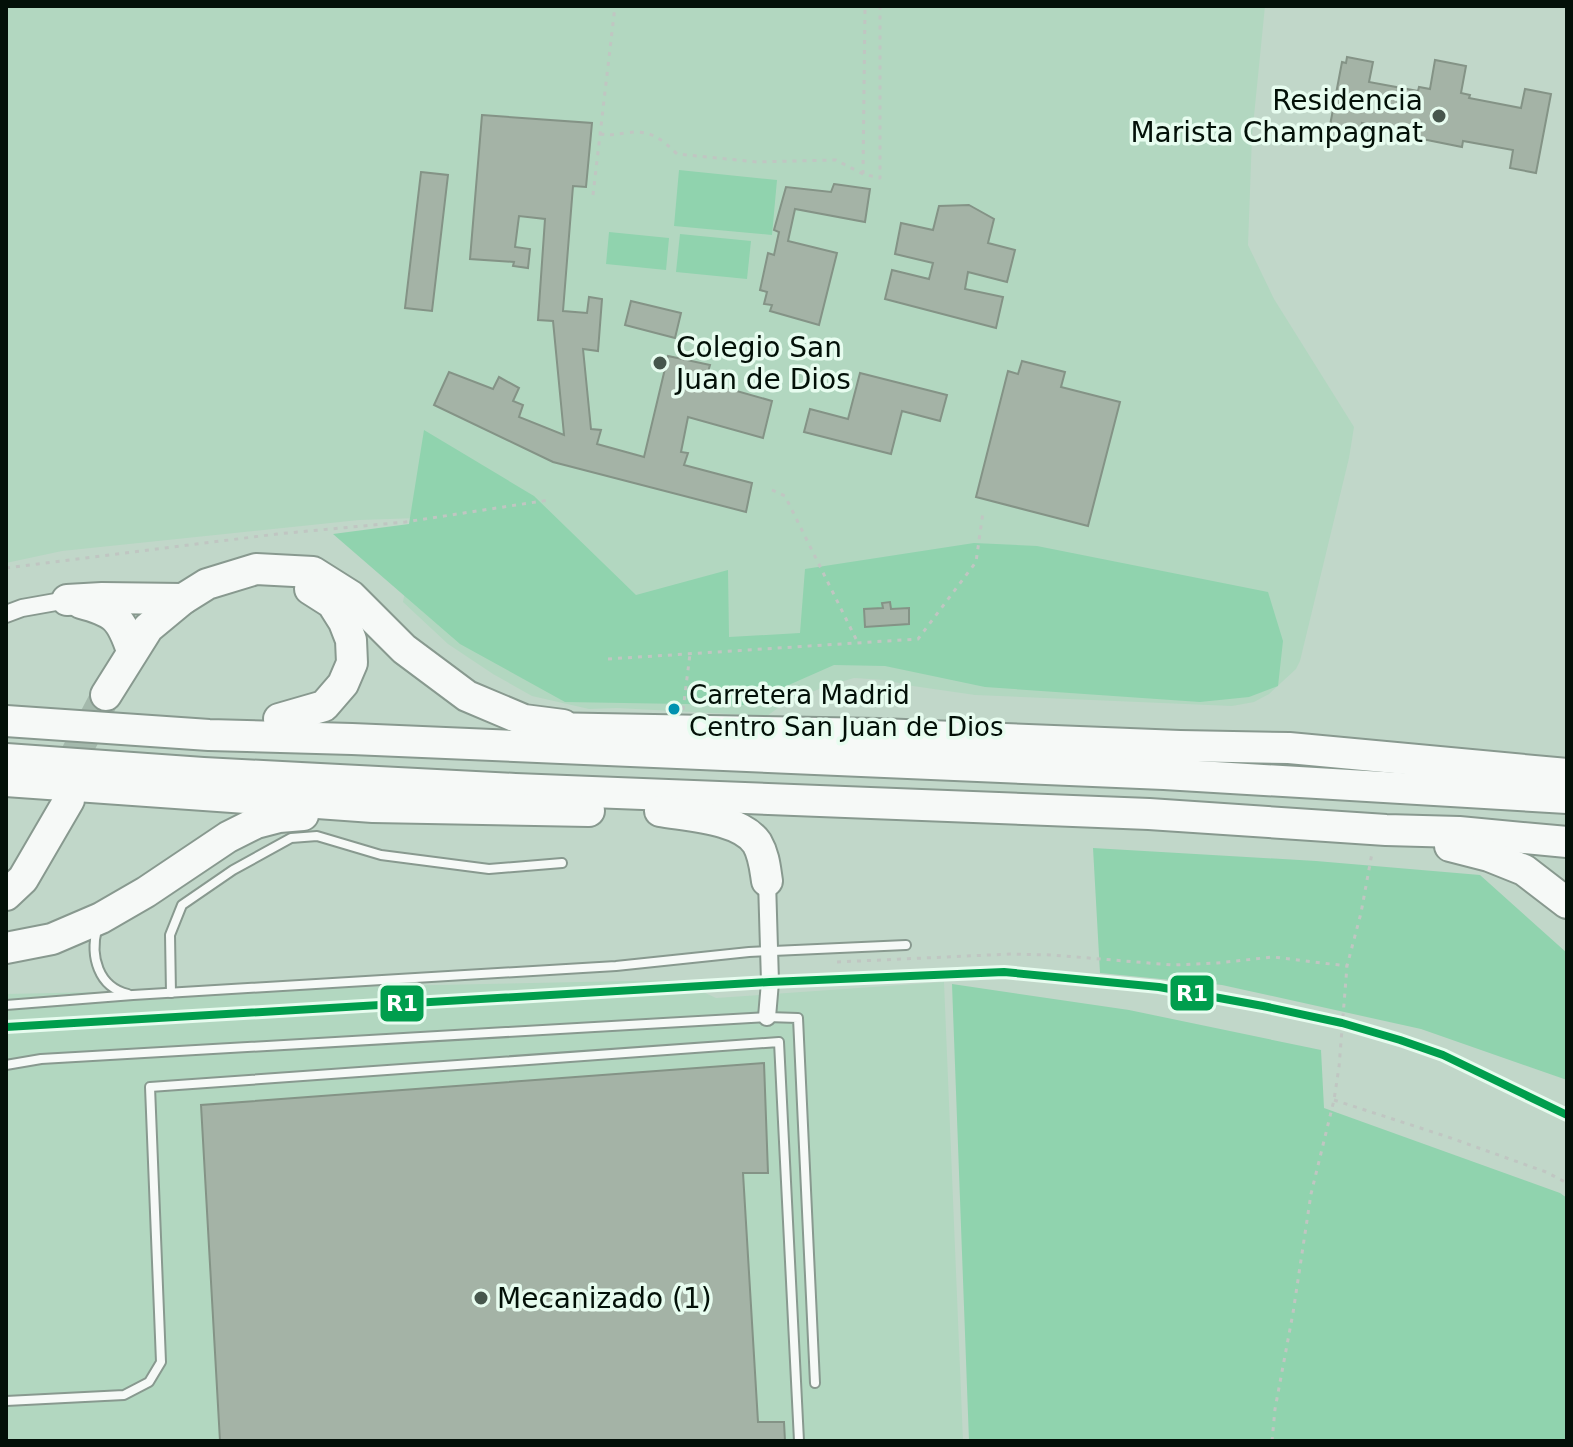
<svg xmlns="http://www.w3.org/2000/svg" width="1573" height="1447" font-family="'DejaVu Sans',sans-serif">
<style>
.built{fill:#b2d7c0}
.green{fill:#90d3ae}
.building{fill:#a4b3a6;stroke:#849386;stroke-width:2}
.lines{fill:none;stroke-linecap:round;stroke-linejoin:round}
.motorway-tunnel{stroke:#a4b9ac;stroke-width:30;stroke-dasharray:30 15;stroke-linecap:butt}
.service-casing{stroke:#88998f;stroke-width:12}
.minor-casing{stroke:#88998f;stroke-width:20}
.motorway-casing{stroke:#88998f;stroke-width:34}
.path{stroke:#c0c6c2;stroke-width:3;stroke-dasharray:4 6;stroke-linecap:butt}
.service{stroke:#f6f9f7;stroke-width:8}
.minor{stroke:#f6f9f7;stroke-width:16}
.motorway{stroke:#f6f9f7;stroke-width:30}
.rail-1-casing{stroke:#e7fcef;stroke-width:14}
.rail-1{stroke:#009e4d;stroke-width:8}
.poi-dot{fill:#46564c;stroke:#e7fcef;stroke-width:3}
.bus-dot{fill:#0092b0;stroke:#e7fcef;stroke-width:3}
.labels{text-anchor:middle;stroke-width:7;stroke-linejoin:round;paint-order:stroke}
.bus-label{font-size:26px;fill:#031008;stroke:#e7fcef;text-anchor:start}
.poi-label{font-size:28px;fill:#031008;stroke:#e7fcef;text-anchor:start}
.line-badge{stroke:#e7fcef;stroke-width:3}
.badge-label{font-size:22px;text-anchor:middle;font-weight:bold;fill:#fff}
</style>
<rect width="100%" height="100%" fill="#c1d7c9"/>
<!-- built -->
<g class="built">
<polygon points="6,6 1265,6 1252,136 1248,245 1274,299 1354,427 1349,458 1300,661 1296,669 1269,694 1254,702 1232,706 975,695 913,686 885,680 854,678 827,686 786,702 767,716 617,708 589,709 532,696 493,674 448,644 403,602 419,518 359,520 62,551 6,563"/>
<polygon points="677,980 716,998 944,982 963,1441 6,1441 6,994"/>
</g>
<!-- green -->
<g class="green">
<polygon points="679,170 777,180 772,235 674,226"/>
<polygon points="609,232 669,238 666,270 606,264"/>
<polygon points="680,234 751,241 747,279 676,272"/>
<polygon points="424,430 534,496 636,595 728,570 729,637 800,633 805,569 974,543 1037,546 1268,592 1283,641 1278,686 1249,697 1200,702 985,687 885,666 834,665 743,705 565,702 460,644 333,534 409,524"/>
<polygon points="1093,848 1316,861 1480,875 1567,953 1567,1080 1421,1029 1222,985 1100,973"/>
<polygon points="952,984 1129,1010 1321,1050 1324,1108 1560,1193 1567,1198 1567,1441 969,1441"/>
</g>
<!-- building -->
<g class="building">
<polygon points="1347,57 1373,62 1369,82 1418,91 1419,87 1430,89 1435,60 1466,66 1461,93 1470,95 1469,98 1521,108 1525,89 1551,94 1536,173 1510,168 1513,150 1463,141 1462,147 1412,137 1413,133 1362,123 1358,142 1328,136 1342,62 1346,63"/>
<polygon points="482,115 592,123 586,187 573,186 563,311 587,313 589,297 602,299 598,351 583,349 591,429 601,430 597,444 644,457 668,356 710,365 705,382 772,401 763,438 688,417 681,452 688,453 684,465 752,483 746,512 553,462 434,405 449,372 493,389 499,377 519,388 513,401 523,405 519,417 564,435 553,321 538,320 545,219 519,216 515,247 530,249 528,268 513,266 514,262 470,259"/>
<polygon points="421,172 448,175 432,311 405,308"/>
<polygon points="834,184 870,189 865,222 795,209 788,241 837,253 819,325 770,311 772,305 764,304 767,292 760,290 768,253 774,255 779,232 774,230 786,187 831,192"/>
<polygon points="969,205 994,219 988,243 1015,250 1007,282 968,272 965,289 1003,297 996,328 885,299 892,270 929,279 933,263 895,254 901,223 933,230 939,206"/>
<polygon points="631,301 681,313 675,338 625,325"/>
<polygon points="1022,361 1065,372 1061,387 1120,402 1088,526 976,497 1008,371 1018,374"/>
<polygon points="860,373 947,395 940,421 902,411 891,454 804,432 810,409 848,419"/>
<polygon points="890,602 891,609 909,608 909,624 865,627 864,609 883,608 882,603"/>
<polygon points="764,1063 768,1173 743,1173 758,1422 784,1422 785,1441 220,1441 201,1105"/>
</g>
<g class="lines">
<!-- motorway-tunnel -->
<polyline class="motorway-tunnel" points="52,800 106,695"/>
<!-- service casing -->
<g class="service-casing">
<g id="service">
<path d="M97 929C90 956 98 987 128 994"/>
<polyline points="171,993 170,935 182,905 233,870 291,838 317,836 381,855 489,869 562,863"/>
<polyline points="6,1005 133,995 616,966 749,952 906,945"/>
<polyline points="6,1065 41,1059 767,1017 798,1018 815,1383"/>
<polyline points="6,1401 124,1395 149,1382 161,1362 150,1087 779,1042 799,1441"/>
</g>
</g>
<!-- minor casing -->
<g class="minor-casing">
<g id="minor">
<polyline points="6,614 22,608 67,600"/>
<polyline points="767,1017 770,982 767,881"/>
</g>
</g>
<!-- motorway casing -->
<g class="motorway-casing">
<g id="motorway">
<polyline points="67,600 102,598 183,599"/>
<path d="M81 603C115 612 121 618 132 651"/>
<polyline points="106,695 148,628 183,599 207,584 256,569 313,572 351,596 404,649 467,696 524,720 563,725"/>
<polyline points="279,719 324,706 343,684 352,663 351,640 344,622 332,603 310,589"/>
<polyline points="6,721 209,735 352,739 1164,774 1567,798"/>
<polyline points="543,728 880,734 1180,746 1289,748 1567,774"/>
<polyline points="6,759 203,773 515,789 1149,814 1386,830 1459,832 1567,842"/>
<polyline points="6,781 373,807 589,811"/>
<path d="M660 811C687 816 740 818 757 843 764 855 765 868 767 881"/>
<polyline points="1450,846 1489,856 1524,870 1567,903"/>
<polyline points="6,895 23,879 69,800"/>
<polyline points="6,948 52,939 101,918 146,892 228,837 256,823 279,817 303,815"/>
</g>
</g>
<!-- path -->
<g class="path">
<path d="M600 134C612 136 615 134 626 133 649 129 661 138 677 154L757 162 836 160 863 174 880 178V6"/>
<polyline points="863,174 865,6"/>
<polyline points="593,195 615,6"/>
<polyline points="772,490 785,496 858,643"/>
<polyline points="6,568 277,534 405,522 549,500"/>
<polyline points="608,659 918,639 976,562 983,512"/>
<polyline points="683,710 690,654"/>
<polyline points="837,962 1011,954 1052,955 1173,965 1217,963 1273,957 1347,966"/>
<polyline points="1334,1100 1448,1137 1546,1172 1567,1183"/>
<polyline points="1272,1441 1275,1409 1293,1313 1311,1194 1334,1100 1339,1067 1347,966 1361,913 1372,853"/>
</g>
<!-- service -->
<use href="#service" class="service"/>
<!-- minor -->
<use href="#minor" class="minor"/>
<!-- motorway -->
<use href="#motorway" class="motorway"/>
<!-- rail-1 casing -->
<g class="rail-1-casing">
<polyline id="rail-1" points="6,1027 770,982 1004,972 1159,987 1263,1006 1342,1023 1400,1040 1443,1055 1567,1115"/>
</g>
<!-- rail-1 -->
<use href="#rail-1" class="rail-1"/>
</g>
<!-- markers -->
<g class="poi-dot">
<circle cx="1439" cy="116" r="8"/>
<circle cx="660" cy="363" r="8"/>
<circle cx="481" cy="1298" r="8"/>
</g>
<circle class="bus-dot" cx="674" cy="709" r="7"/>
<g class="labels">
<!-- bus labels -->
<g class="bus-label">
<text x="689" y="704">Carretera Madrid<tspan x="689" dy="32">Centro San Juan de Dios</tspan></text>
</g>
<!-- poi labels -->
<g class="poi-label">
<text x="1423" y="110" text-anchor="end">Residencia<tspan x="1423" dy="32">Marista Champagnat</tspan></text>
<text x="676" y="357">Colegio San<tspan x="676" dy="32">Juan de Dios</tspan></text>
<text x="497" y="1308">Mecanizado (1)</text>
</g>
</g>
<g class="line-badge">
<rect x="1169" y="974" width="46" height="38" rx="8" fill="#009e4d"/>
<rect x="379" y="984" width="46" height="39" rx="8" fill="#009e4d"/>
</g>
<g class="badge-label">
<text x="1192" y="1001">R1</text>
<text x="402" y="1011">R1</text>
</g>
<!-- border -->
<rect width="1573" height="1447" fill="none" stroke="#031008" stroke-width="16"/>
</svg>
